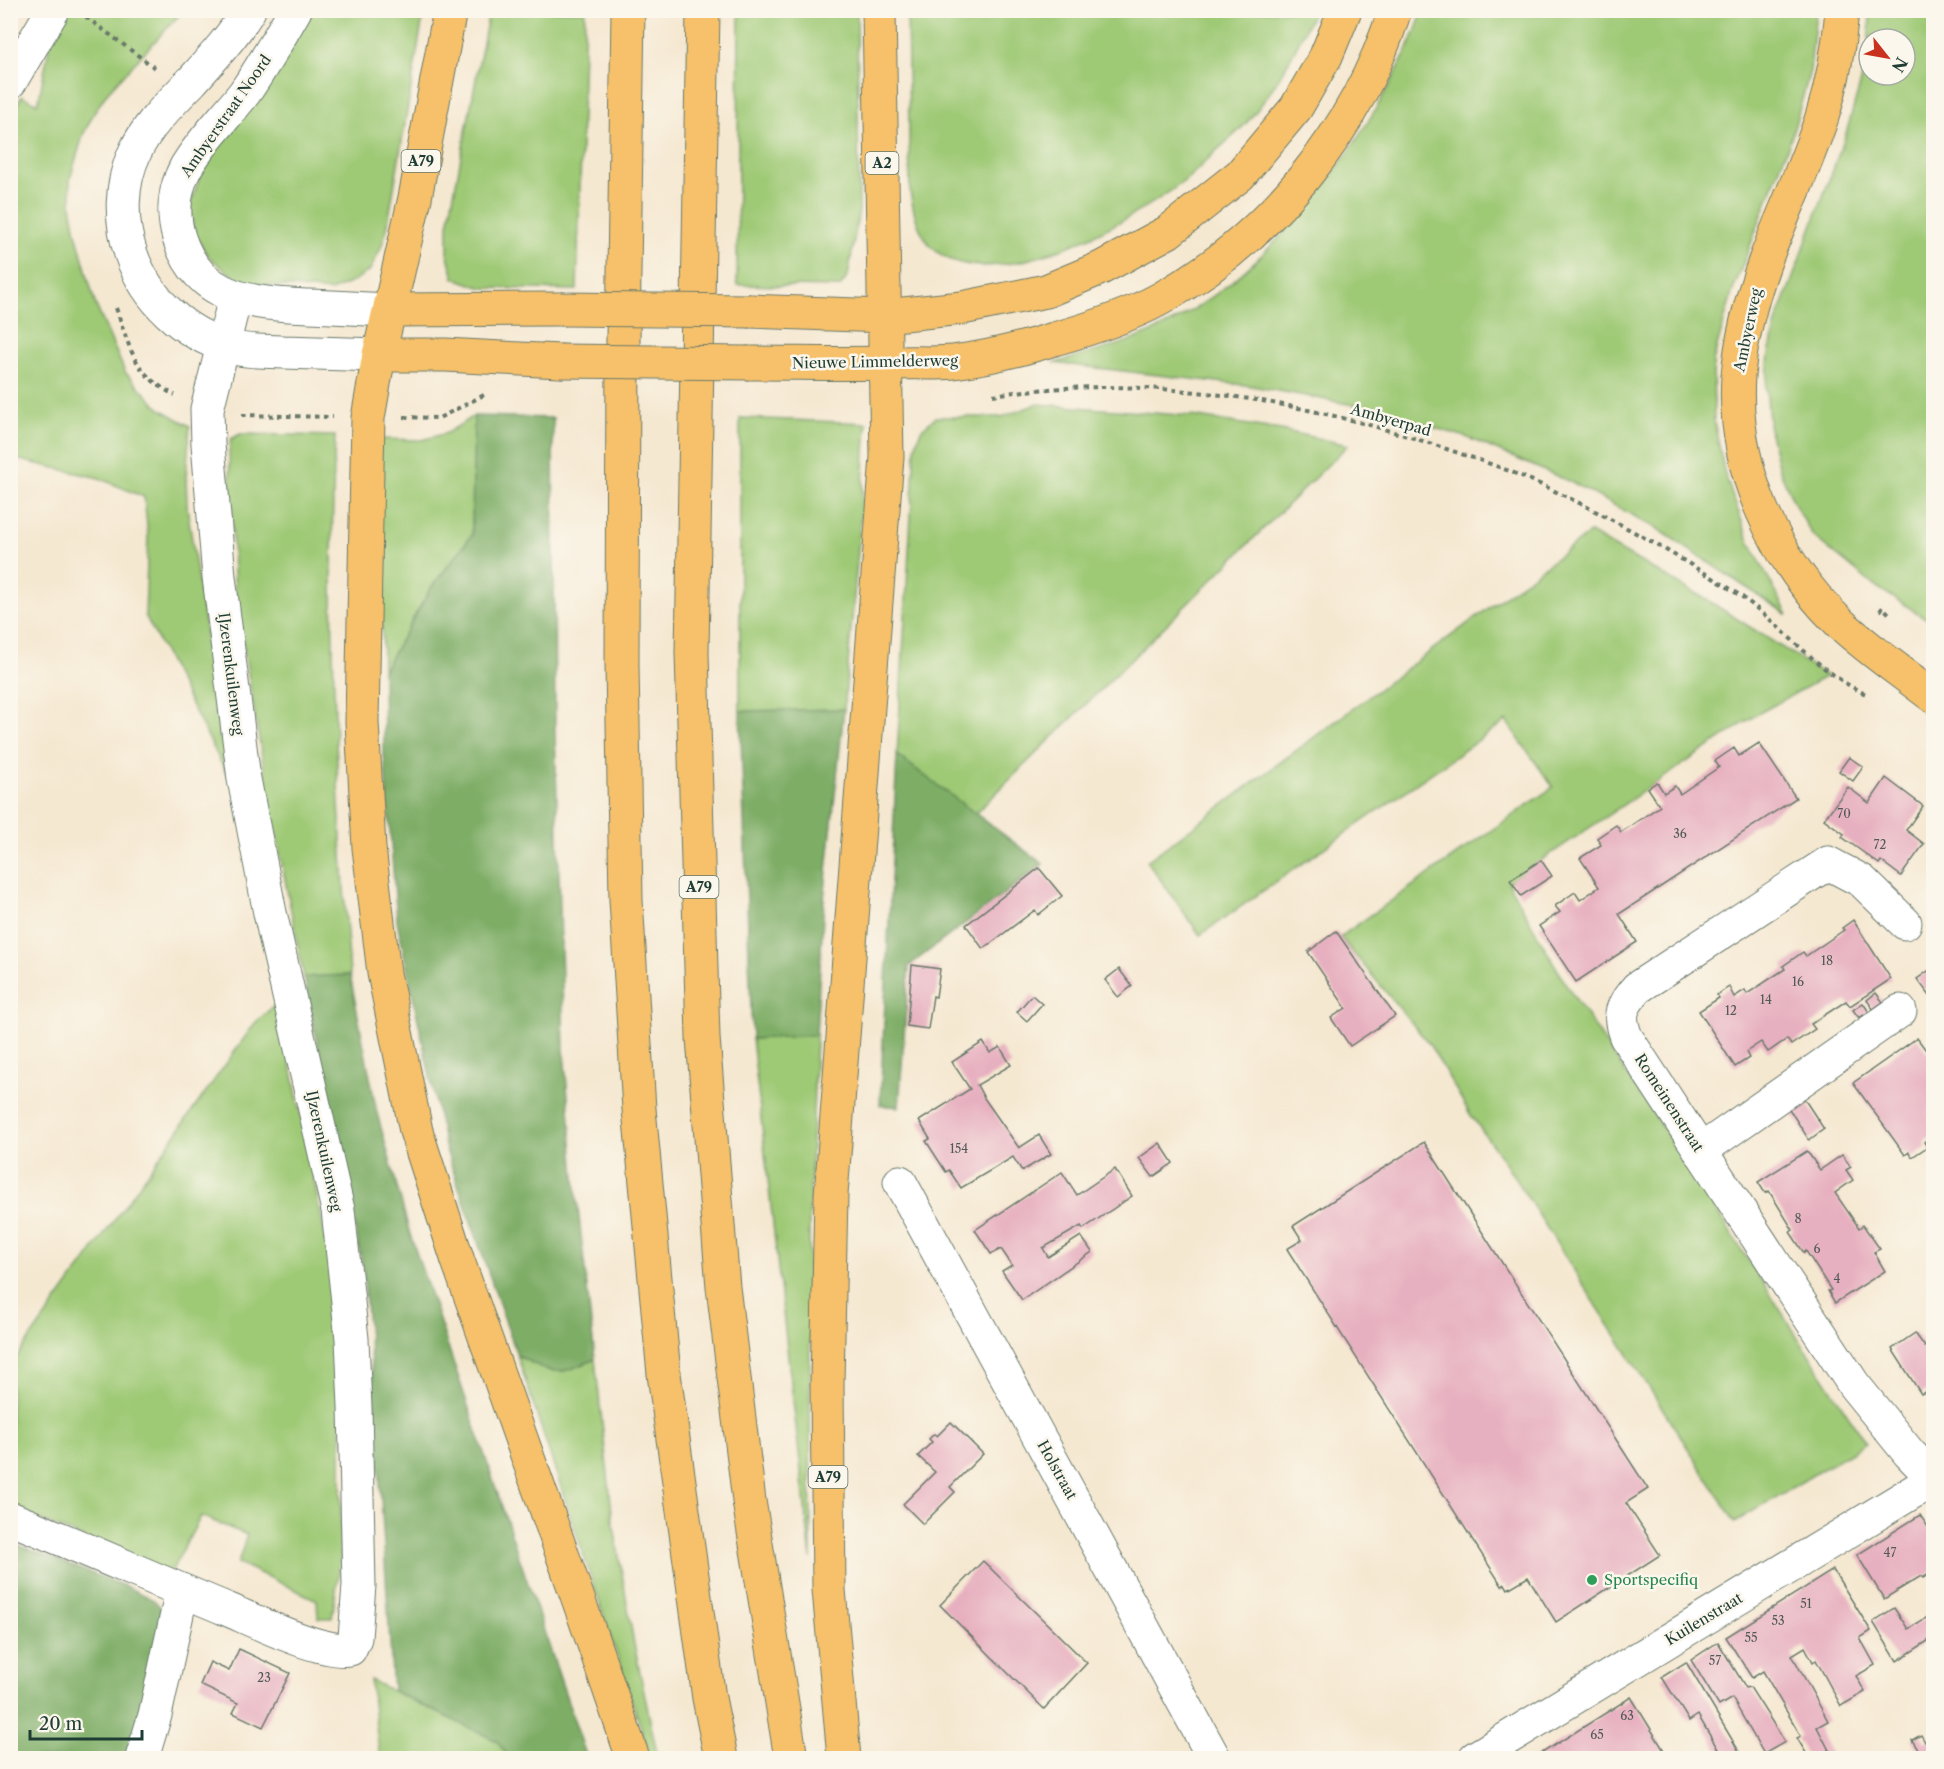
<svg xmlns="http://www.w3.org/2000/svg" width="1944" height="1769" font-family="'Libre Caslon Text',serif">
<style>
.green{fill:#9ec975;stroke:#5e8354;stroke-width:1.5;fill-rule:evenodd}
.forest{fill:#7ead66;stroke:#4e754d;stroke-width:1.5}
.building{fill:#e7b0c0}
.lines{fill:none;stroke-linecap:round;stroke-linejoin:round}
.minor-casing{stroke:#6a796b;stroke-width:35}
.major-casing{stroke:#6a796b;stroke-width:35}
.highway-casing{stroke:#6a796b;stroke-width:35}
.path{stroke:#6a796b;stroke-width:4;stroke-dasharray:4.5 4.5;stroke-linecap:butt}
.minor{stroke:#fff;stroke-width:33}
.major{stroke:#f6c16b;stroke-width:33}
.highway{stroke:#f6c16b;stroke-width:33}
.major-bridge-casing{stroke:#6a796b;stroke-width:35;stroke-linecap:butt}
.major-bridge{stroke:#f6c16b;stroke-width:33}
.leisure-dot{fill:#2e9e5b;stroke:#fbf7ec;stroke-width:2}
.labels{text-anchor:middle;stroke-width:5;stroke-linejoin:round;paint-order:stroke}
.number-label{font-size:12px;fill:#515a57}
.shield{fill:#fbf7ec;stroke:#61756b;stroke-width:1.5}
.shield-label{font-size:14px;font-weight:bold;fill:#1f3d34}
.street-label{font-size:15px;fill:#1f3d34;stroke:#fbf7ec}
.leisure-label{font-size:15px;fill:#27864d;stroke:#fbf7ec;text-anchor:start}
</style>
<rect width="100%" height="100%" fill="#fbf7ec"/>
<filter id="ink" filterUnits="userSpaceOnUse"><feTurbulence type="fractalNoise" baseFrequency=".0167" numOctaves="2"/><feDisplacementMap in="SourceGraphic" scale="12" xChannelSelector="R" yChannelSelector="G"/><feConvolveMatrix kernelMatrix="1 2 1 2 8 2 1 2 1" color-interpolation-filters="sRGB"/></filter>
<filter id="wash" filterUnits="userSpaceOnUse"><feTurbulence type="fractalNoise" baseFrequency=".008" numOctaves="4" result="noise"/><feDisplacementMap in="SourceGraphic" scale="24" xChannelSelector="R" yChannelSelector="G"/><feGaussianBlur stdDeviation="1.35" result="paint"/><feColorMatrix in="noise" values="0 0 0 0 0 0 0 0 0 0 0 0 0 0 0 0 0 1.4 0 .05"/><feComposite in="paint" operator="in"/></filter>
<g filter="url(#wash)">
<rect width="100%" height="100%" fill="#f5e8d1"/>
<!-- green -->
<g class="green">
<polygon points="61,11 183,11 107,93 94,113 83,135 70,179 71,206 76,233 95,303 125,372 159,408 190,426 186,476 187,506 227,774 145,615 148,536 144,497 99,478 11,458 11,113 22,96 38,104 49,48"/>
<polygon points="304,11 424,11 387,229 381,248 370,270 352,282 331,291 247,283 227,272 208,256 194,233 190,206 199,178"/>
<polygon points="489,11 585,11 577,290 482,288 454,278 448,256 448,225"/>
<polygon points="739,11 857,11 859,210 848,276 840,287 737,285"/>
<path d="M907 11V10L1314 11C1296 49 1277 87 1249 120 1240 131 1227 141 1216 151 1206 161 1195 173 1183 182 1133 220 981 307 928 243 917 228 913 209 910 192Z"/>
<path d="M1422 11H1816L1810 71 1791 139 1732 293 1713 361 1714 421 1725 475 1749 541 1788 615 1658 529 1573 483 1466 437 1359 406 1252 386 1054 363C1094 352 1142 340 1178 319 1265 269 1339 176 1387 89 1400 65 1415 38 1422 11Z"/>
<path d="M1870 11H1933V623L1872 584 1813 536 1796 507 1779 469 1770 433 1766 386 1769 355 1776 323 1845 137 1868 57ZM1869 39H1905V75H1869Z"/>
<polygon points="1037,404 1192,416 1281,430 1348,445 975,814 897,755 915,448 921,430 936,417 1002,417"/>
<polygon points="474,416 472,535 431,588 383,671 379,439 422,440 447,433"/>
<polygon points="740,418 867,423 860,528 844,709 740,711"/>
<path d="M240 434 335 436C327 616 337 795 350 975L304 977 267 787 235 596 229 452 231 439Z"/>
<polygon points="1590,533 1712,603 1827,676 1756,715 1508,883 1567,986 1665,1131 1866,1443 1735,1522 1506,1164 1470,1114 1430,1045 1340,937 1553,787 1506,721 1200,935 1147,861"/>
<polygon points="276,1004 286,1041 332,1270 341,1433 341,1557 332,1618 318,1618 317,1600 238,1563 247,1535 201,1516 170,1574 11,1508 11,1365 255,1023"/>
<polygon points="816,1035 809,1222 811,1559 752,1039"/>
<path d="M517 1355C555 1375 555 1377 595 1359L613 1521 634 1644 658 1758H651Z"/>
<polygon points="370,1680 497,1741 509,1758 380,1758"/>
</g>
<!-- forest -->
<g class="forest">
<path d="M474 416 553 418 555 729 564 1052 577 1199 595 1359C555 1377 555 1375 517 1355L445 1147 397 921 384 754 383 671 431 588 472 535Z"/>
<polygon points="844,709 824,900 816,1035 752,1039 740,711"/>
<polygon points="897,755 1043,864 909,966 899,1107 880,1105"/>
<polygon points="350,975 377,1113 410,1234 587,1758 509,1758 497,1741 393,1691 377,1433 363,1268 304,977"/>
<polygon points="10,1542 125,1586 154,1600 164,1611 141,1758 11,1758"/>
</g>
<g id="blocks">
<!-- building -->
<g class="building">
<polygon points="1759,743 1796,798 1619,914 1637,942 1576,982 1539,926 1560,912 1555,906 1575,892 1580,900 1599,887 1580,858 1601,845 1597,838 1616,825 1621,832 1660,806 1648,788 1657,782 1664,793 1675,786 1680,794 1719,767 1715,761 1734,748 1739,756"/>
<polygon points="1849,757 1863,767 1853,781 1839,771"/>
<polygon points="1886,778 1923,806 1906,830 1924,844 1901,876 1881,861 1879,864 1860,850 1842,837 1844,834 1824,819 1848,787 1869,803"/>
<polygon points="1541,860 1552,876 1521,896 1510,880"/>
<polygon points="1039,868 1062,896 1038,915 1035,910 983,949 966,925"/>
<polygon points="1853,920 1891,979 1850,1006 1846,1001 1811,1024 1815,1029 1791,1045 1787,1039 1768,1052 1761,1042 1746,1052 1749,1058 1735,1067 1699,1011 1719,998 1717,995 1729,987 1734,997 1745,990 1747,994 1785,969 1783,966 1803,952 1806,956 1844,930 1842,928"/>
<polygon points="1336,931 1395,1016 1350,1046 1331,1018 1346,1008 1308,952"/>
<polygon points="912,965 940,969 936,997 933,996 928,1029 907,1026"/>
<polygon points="1934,967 1934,993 1930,996 1917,979"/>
<polygon points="1119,969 1132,986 1118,997 1105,980"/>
<polygon points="1876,993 1883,1002 1873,1009 1867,1000"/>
<polygon points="1032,995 1042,1004 1027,1021 1017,1012"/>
<polygon points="1863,1003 1869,1012 1859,1018 1853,1010"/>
<polygon points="1917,1038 1934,1061 1934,1102 1931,1104 1934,1107 1934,1134 1924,1142 1927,1147 1912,1157 1909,1152 1905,1155 1853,1083"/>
<polygon points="983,1042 990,1053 1000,1047 1011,1065 977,1085 984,1098 1019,1148 1039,1135 1051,1154 1022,1171 1013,1157 961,1188 949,1170 946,1172 926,1141 930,1139 919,1121 970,1089 952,1062"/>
<polygon points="1799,1091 1824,1129 1809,1140 1784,1101"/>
<polygon points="1424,1142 1648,1489 1626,1503 1660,1555 1556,1622 1528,1577 1508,1589 1505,1584 1502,1586 1287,1249 1302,1240 1293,1226"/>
<polygon points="1160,1143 1173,1163 1153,1177 1139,1158"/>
<polygon points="1807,1151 1820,1170 1842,1155 1851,1167 1846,1170 1853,1180 1835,1193 1859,1228 1863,1225 1880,1249 1874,1252 1885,1271 1835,1303 1828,1291 1831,1290 1806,1251 1804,1253 1790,1232 1793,1230 1769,1191 1765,1193 1758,1182"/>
<polygon points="1115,1169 1132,1196 1083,1229 1081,1226 1043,1248 1048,1257 1081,1236 1092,1252 1022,1300 1002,1271 1012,1265 1001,1249 991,1254 975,1230 1062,1172 1077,1195"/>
<polygon points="1915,1333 1925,1347 1934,1341 1934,1397 1929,1390 1921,1394 1892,1349"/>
<polygon points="951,1422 983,1454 950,1487 955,1492 923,1524 903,1504 935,1472 918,1456 932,1442 929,1439 934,1434 937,1436"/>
<polygon points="1920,1515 1934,1536 1934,1571 1923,1578 1921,1576 1884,1599 1857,1555"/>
<polygon points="983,1561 1087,1663 1044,1709 940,1605"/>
<polygon points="1833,1570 1871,1631 1860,1638 1875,1665 1856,1676 1865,1692 1841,1706 1816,1660 1813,1662 1805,1647 1792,1655 1828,1721 1817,1727 1832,1756 1828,1758 1809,1758 1797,1738 1801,1736 1763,1671 1752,1678 1726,1637"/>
<polygon points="1894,1608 1908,1629 1934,1613 1934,1637 1897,1661 1873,1622"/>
<polygon points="1718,1642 1746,1688 1750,1687 1785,1742 1764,1754 1732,1698 1719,1706 1691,1660"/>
<polygon points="239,1649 290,1673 263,1727 233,1713 238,1703 200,1685 210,1662 229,1671"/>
<polygon points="1686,1662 1743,1758 1723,1758 1698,1715 1689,1721 1662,1677"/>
<polygon points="1631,1697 1665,1752 1655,1758 1534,1758"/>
<polygon points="1921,1735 1925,1742 1934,1736 1934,1758 1923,1758 1912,1740"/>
</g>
</g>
</g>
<g filter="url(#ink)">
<use href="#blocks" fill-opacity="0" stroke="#6a796b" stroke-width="1.5"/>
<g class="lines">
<!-- minor casing -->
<g class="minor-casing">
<g id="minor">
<path d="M249 10C233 36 212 59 192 81 171 103 148 124 135 152 120 184 120 221 131 254 147 300 183 333 229 347 247 352 266 351 284 352 316 353 347 354 379 355"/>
<path d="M295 10C279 38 263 66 245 92 226 117 202 140 186 167 174 189 172 214 179 238 200 301 252 303 308 306 336 307 363 309 390 310"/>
<polyline points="10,82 53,10"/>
<path d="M1905 923 1862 881 1828 863 1637 988C1622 1006 1617 1014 1626 1037L1854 1385 1909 1453 1934 1479"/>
<polyline points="1700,1151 1900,1011"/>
<polyline points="900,1182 1214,1758"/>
<path d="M10 1518C84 1548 156 1580 229 1610 257 1622 322 1654 350 1649L355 1638 359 1585 355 1407 352 1339 338 1210 270 913 244 779 219 577 208 444 207 409 235 298"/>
<polyline points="142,1758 155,1715 182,1591"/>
<polyline points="1475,1758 1934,1479"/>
</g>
</g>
<!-- major casing -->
<g class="major-casing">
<g id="major">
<path d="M1842 10C1839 47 1833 82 1822 117 1806 166 1783 213 1765 261 1752 297 1741 337 1738 376 1732 468 1774 560 1841 624 1869 650 1903 673 1934 697"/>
<polyline points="390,310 561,309"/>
<polyline points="750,311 884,316 962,308 1046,291 1101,268 1168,232 1240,175 1296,108 1326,56 1345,10"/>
<polyline points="379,355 445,355 560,361"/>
<path d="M749 363C797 363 846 364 894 363 913 362 934 364 953 362 987 358 1022 349 1054 339 1090 329 1127 317 1160 299 1271 237 1357 131 1395 10"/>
</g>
</g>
<!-- highway casing -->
<g class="highway-casing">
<g id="highway">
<polyline points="450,10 415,198 379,355 368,418 362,722 369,848 384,973 416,1131 458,1261 581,1607 633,1758"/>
<polyline points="628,10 623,339 622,664 626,900 639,1109 664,1374 709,1698 721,1758"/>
<polyline points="703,10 692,653 703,1038 723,1287 749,1501 791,1758"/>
<polyline points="844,1758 829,1590 827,1384 831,1195 887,457 879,10"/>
</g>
</g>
<!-- path -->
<g class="path">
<polyline points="86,17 155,68"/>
<path d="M116 308C130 348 134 375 175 395"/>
<path d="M993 395C1143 373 1299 399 1441 447 1469 457 1499 466 1526 478 1583 503 1638 533 1691 565 1713 578 1736 591 1755 607 1792 637 1824 676 1868 695"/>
<polyline points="242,415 333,417"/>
<polyline points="404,417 439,418 486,394"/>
<polyline points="1880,611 1883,607 1891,616"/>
</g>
<!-- minor -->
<use href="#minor" class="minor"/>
<!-- major -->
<use href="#major" class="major"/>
<!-- highway -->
<use href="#highway" class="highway"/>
<!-- major-bridge casing -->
<g class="major-bridge-casing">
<g id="major-bridge">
<polyline points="561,309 750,311"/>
<polyline points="560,361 749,363"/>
</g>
</g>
<!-- major-bridge -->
<use href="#major-bridge" class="major-bridge"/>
</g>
</g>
<!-- markers -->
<circle class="leisure-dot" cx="1592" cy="1580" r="6"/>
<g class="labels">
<!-- number labels -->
<g class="number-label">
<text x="1844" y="818">70</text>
<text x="1680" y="838">36</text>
<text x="1880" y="849">72</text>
<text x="1827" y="965">18</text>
<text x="1798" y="986">16</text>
<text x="1766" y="1004">14</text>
<text x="1731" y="1015">12</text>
<text x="959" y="1153">154</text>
<text x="1798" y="1223">8</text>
<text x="1817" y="1253">6</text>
<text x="1837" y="1283">4</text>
<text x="1890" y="1557">47</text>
<text x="1806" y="1608">51</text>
<text x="1778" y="1625">53</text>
<text x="1751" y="1642">55</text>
<text x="1715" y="1665">57</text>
<text x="264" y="1682">23</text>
<text x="1627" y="1720">63</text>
<text x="1597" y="1739">65</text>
</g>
<!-- shield labels -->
<g class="shield">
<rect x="401.5" y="150" width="39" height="22" rx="4.5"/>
<rect x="865.5" y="152" width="33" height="22" rx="4.5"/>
<rect x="679.5" y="876" width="39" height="22" rx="4.5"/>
<rect x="808.5" y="1466" width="39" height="22" rx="4.5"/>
</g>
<g class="shield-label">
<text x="421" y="166">A79</text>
<text x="882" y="168">A2</text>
<text x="699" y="892">A79</text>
<text x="828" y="1482">A79</text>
</g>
<!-- street labels -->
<g class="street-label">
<text transform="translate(226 116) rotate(-55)" y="5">Ambyerstraat Noord</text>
<text transform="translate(1748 330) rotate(-78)" y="5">Ambyerweg</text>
<text transform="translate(875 362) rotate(-1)" y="5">Nieuwe Limmelderweg</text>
<text transform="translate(1391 420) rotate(16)" y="5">Ambyerpad</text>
<text transform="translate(231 674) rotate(83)" y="5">IJzerenkuilenweg</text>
<text transform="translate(1669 1103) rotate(57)" y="5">Romeinenstraat</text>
<text transform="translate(324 1151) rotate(78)" y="5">IJzerenkuilenweg</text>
<text transform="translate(1057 1470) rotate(61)" y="5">Holstraat</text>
<text transform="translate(1704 1619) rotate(-31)" y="5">Kuilenstraat</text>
</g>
<!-- leisure labels -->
<g class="leisure-label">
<text x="1604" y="1585">Sportspecifiq</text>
</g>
</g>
<!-- margin -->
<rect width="1944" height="1769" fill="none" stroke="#fbf7ec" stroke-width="36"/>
<!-- north arrow -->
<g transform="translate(1887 57) rotate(121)"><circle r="28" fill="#fbf7ec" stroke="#a3ada2" stroke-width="1.5"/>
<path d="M0-4.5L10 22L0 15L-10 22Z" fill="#c8321e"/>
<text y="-9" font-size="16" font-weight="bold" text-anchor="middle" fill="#1f3d34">N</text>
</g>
<!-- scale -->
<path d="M30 1730v9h112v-9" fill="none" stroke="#1f3d34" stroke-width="3"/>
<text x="39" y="1730" font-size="18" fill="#1f3d34" stroke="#fbf7ec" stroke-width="4.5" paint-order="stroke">20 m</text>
</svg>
